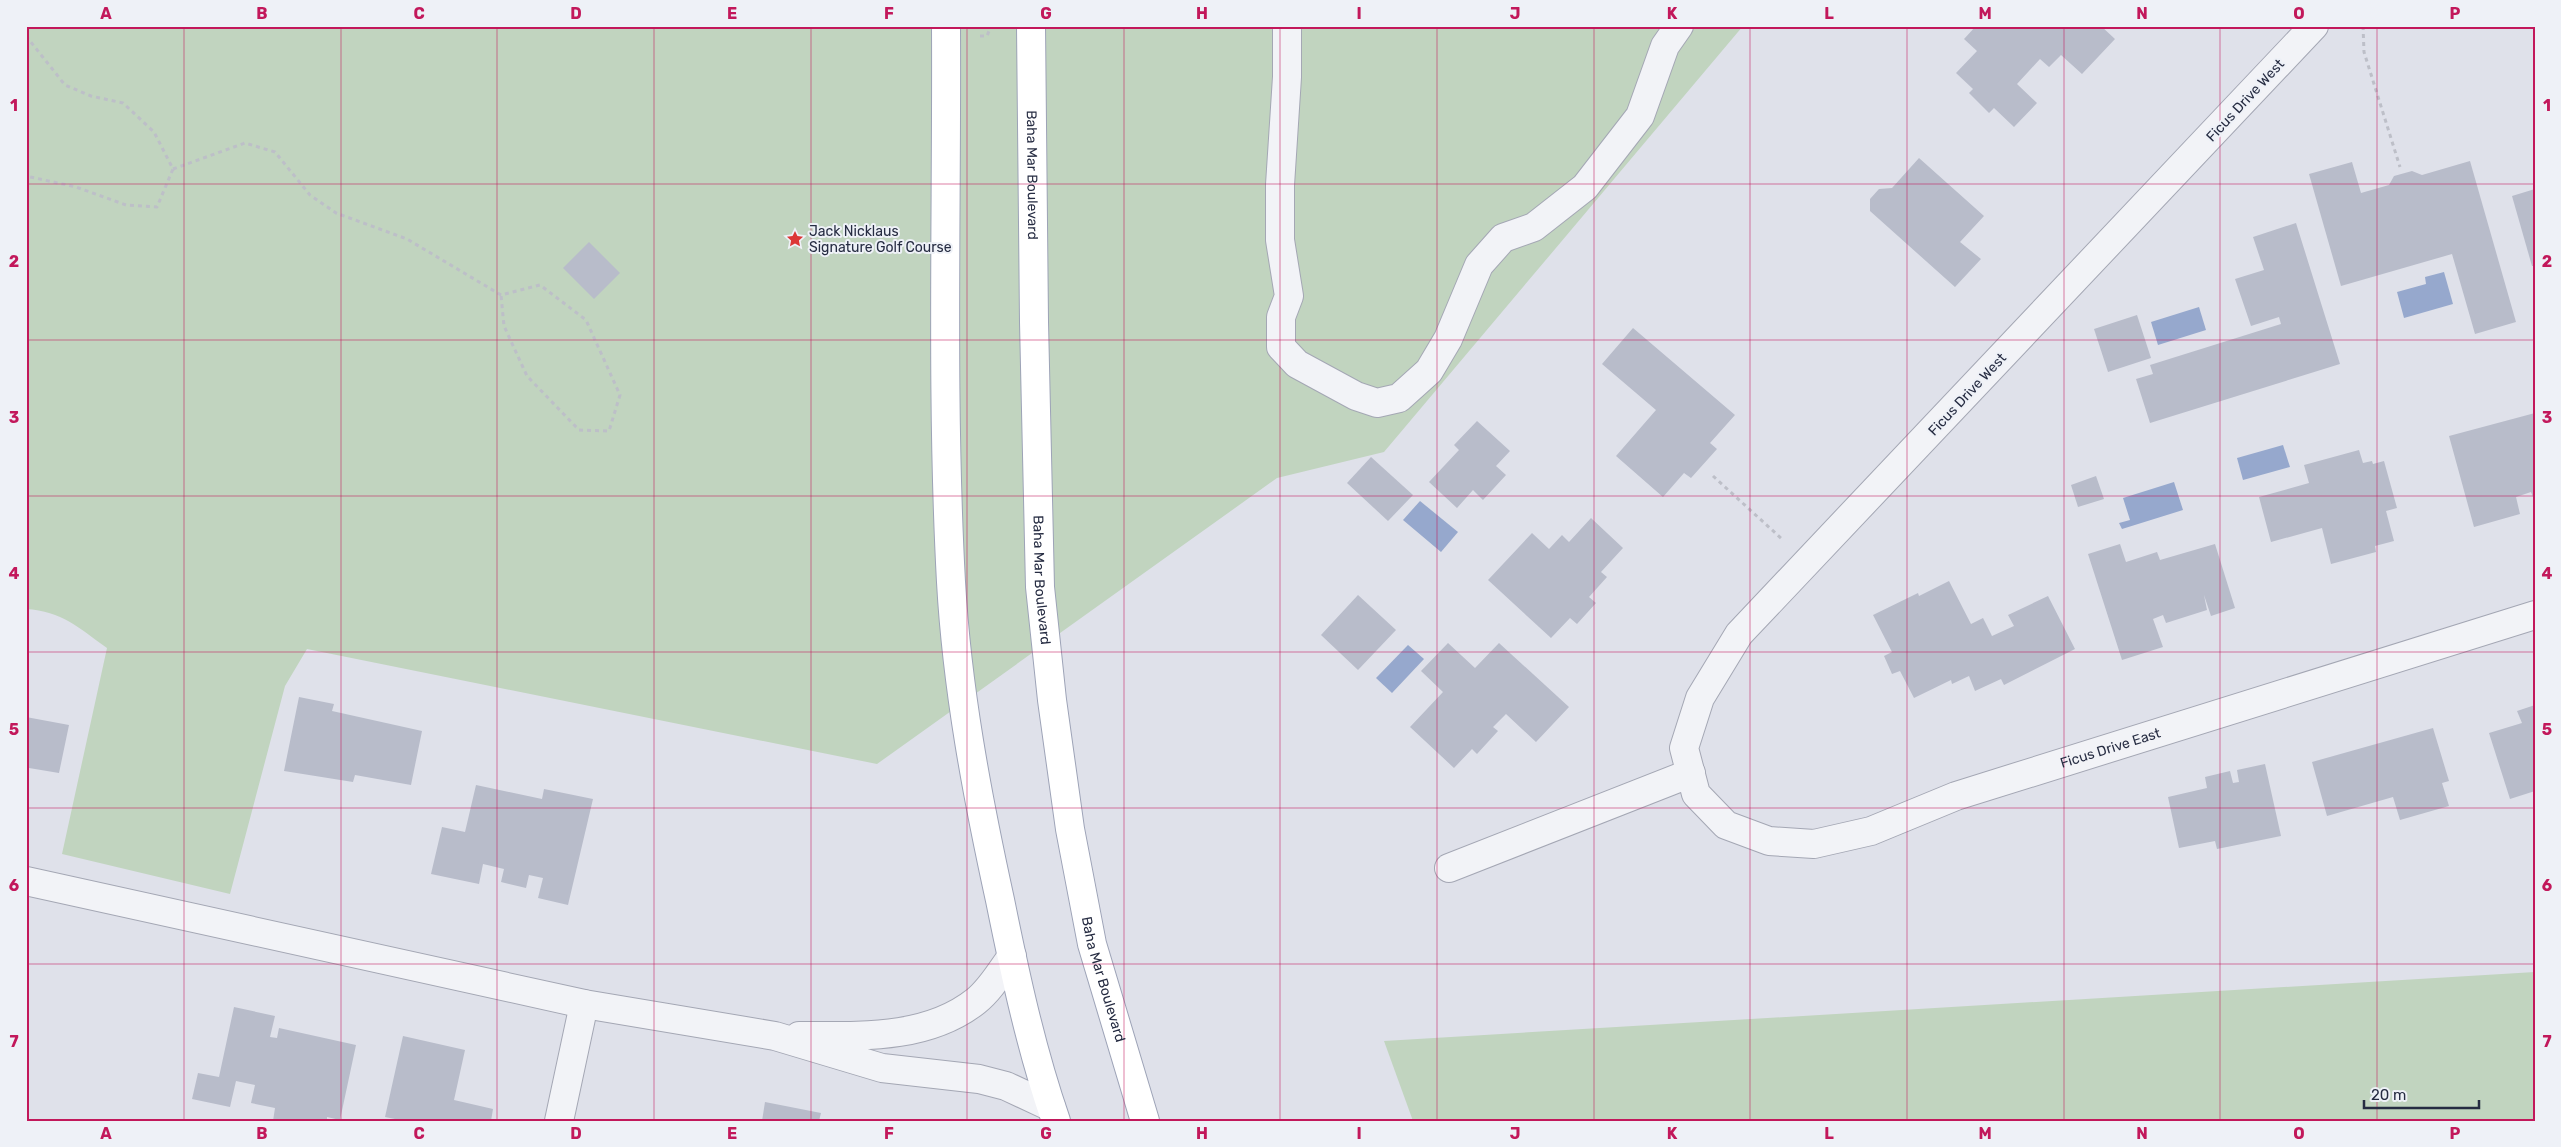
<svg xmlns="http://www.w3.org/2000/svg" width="2561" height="1147" font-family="Rubik,sans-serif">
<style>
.green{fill:#c1d4bf}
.water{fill:#96a8cd}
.building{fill:#b8bcca}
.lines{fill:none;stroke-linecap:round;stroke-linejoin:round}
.minor-casing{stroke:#a4a7b4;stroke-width:30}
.major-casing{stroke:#9da3b7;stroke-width:30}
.path{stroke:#bdbfc8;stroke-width:3;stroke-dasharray:4 4;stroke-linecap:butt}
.minor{stroke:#f2f3f7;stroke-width:28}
.major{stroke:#fff;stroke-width:28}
.grid{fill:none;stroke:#c2185b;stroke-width:1;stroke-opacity:0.55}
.labels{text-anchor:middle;stroke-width:4;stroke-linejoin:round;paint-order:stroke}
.street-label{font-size:14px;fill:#262c42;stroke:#eef1f7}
.poi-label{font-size:14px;fill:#262c42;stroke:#eef1f7;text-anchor:start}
.neatline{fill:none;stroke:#c2185b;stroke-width:2}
.grid-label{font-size:16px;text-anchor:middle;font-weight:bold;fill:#c2185b}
</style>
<rect width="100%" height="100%" fill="#dfe1ea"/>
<!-- green -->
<g class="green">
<path d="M26 26H1743L1384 452 1277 478 877 764 307 649 285 686 230 894 62 854 107 648C79 628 62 611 26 609Z"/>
<polygon points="2535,972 2535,1121 1413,1121 1384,1041"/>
</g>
<!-- water -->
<g class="water">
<polygon points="2444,272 2453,304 2404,318 2397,292 2426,284 2425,277"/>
<polygon points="2199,307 2206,330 2158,345 2151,322"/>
<polygon points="2283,445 2290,467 2243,480 2237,458"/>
<polygon points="2174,482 2183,510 2122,529 2119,523 2130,520 2123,498"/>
<polygon points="1420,501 1458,532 1441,552 1403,520"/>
<polygon points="1408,645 1424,659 1392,693 1376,678"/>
</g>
<!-- building -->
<g class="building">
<polygon points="1976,26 2101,26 2115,39 2082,74 2061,55 2049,67 2040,59 2017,84 2037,103 2014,127 1994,108 1989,113 1969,93 1973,89 1956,73 1977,51 1964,39"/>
<polygon points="1919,158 1984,216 1960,242 1981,259 1955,287 1870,211 1870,199 1879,189 1892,188"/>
<polygon points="2470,161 2516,322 2475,334 2452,254 2341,286 2309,174 2352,162 2361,193 2389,185 2394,176 2412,171 2422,175"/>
<polygon points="2535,189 2535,266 2532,266 2512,196"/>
<polygon points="2296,223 2340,364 2150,423 2136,379 2153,374 2150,365 2281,324 2279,317 2251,326 2235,279 2264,270 2253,237"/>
<polygon points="589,242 620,273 594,299 563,268"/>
<polygon points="2137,315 2151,358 2108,372 2094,329"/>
<polygon points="1633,328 1735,415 1710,443 1717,449 1691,478 1684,473 1663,497 1616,456 1656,410 1602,364"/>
<polygon points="2535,413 2535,502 2531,492 2516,497 2520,514 2474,527 2449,436"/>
<polygon points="1477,421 1510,451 1496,466 1506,475 1483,500 1473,490 1457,508 1429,482 1459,450 1454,445"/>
<polygon points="2359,450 2363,463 2372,461 2373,464 2384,461 2397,508 2386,511 2394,541 2375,546 2376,552 2331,564 2322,528 2271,542 2259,497 2309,483 2304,465"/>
<polygon points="1371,457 1413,495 1388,521 1347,483"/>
<polygon points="2096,476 2104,499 2078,507 2071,485"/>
<polygon points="1591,518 1623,548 1601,572 1607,577 1589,597 1596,603 1577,624 1570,618 1551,638 1488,580 1532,533 1549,549 1562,535 1569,542"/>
<polygon points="2120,544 2126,562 2157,552 2160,560 2215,544 2235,608 2211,616 2204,595 2207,610 2166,623 2163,615 2153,619 2163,647 2122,660 2088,554"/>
<polygon points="1949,581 1971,624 1983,618 1992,636 2014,626 2008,615 2048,596 2075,649 2004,685 2001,679 1975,691 1969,676 1952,684 1951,680 1914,698 1900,671 1892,674 1884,656 1892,652 1873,615 1918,593 1919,596"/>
<polygon points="1358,595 1396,630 1358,670 1321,635"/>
<polygon points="1448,643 1475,668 1499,643 1569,707 1536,742 1506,714 1493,727 1498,731 1477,754 1472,749 1454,768 1410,727 1443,692 1421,671"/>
<polygon points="299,697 334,704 332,711 422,731 411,785 355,775 353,782 284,771"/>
<polygon points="2535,705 2535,791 2510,799 2489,733 2522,723 2517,711"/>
<polygon points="26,717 69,725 59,773 29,768 26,778"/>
<polygon points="2433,728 2449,781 2442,783 2449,806 2400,820 2393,797 2327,816 2312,762"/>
<polygon points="2265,764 2281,836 2217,849 2215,841 2179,848 2168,797 2207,788 2205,777 2230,771 2233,783 2239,782 2237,770"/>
<polygon points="476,785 542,799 544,789 593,799 568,905 538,898 543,878 529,875 526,888 501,882 504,869 483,864 479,884 431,874 442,827 465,832"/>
<polygon points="234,1007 275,1016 270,1037 277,1038 279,1028 356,1045 340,1120 327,1117 327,1121 273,1121 275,1108 251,1103 255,1085 236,1081 230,1107 192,1099 198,1073 219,1077"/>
<polygon points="403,1036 465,1050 454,1100 493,1109 491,1121 405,1121 385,1117"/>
<polygon points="765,1102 821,1113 819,1121 762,1121"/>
</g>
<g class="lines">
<!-- minor casing -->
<g class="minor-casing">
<g id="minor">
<polyline points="1287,26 1287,77 1280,185 1280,240 1289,296 1281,317 1281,347 1297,364 1356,396 1377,403 1399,398 1429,371 1448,339 1479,265 1503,238 1534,227 1585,187 1640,116 1665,46 1679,26"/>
<path id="s1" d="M2314 26 1739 634 1700 698 1684 748 1696 794 1726 825 1769 841 1814 844 1871 831 1956 796 2535 615"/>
<polyline points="1449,868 1691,773"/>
<polyline points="26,881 584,1004 775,1036 882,1068 979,1079 1006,1086 1051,1107"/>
<path d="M799 1036C859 1036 927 1040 976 1001 991 989 1001 971 1012 956"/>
<polyline points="559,1121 584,1004"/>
</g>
</g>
<!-- major casing -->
<g class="major-casing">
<g id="major">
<path d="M946 26C947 211 941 397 951 582 957 689 977 795 1000 900 1015 974 1031 1049 1056 1121"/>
<path id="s2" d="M1031 26 1034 322 1040 587 1052 700 1070 829 1092 944 1145 1121"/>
</g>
</g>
<!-- path -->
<g class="path">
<polyline points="2363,26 2364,52 2400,167"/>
<polyline points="26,36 65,85 91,96 123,103 154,132 173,169 157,207 126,205 76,187 26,176"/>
<polyline points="980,36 987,36 991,26"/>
<polyline points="173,169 245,143 275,152 310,195 336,213 407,239 501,295 540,285 586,320 620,395 609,431 579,430 527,376 504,326 501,295"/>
<polyline points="1713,476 1783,540"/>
</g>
<!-- minor -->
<use href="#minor" class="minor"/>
<!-- major -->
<use href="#major" class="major"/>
</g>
<!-- grid -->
<path class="grid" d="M184 26V1121M341 26V1121M497 26V1121M654 26V1121M811 26V1121M967 26V1121M1124 26V1121M1280 26V1121M1437 26V1121M1594 26V1121M1750 26V1121M1907 26V1121M2064 26V1121M2220 26V1121M2377 26V1121M26 184H2535M26 340H2535M26 496H2535M26 652H2535M26 808H2535M26 964H2535"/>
<!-- icons -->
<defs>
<g id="sight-bare" transform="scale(1.35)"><path d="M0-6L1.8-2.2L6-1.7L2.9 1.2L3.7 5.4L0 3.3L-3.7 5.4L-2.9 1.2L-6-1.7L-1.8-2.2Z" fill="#dc3736" stroke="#eef1f7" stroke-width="2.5" paint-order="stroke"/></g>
</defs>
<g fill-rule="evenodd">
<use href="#sight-bare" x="795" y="239"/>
</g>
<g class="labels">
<!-- street labels -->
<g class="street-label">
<text transform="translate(2245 100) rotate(-47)" y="5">Ficus Drive West</text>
<text dy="5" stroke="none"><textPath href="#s2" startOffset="149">Baha Mar Boulevard</textPath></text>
<text transform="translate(1967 394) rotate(-47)" y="5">Ficus Drive West</text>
<text dy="5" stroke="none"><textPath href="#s2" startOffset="554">Baha Mar Boulevard</textPath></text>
<text dy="5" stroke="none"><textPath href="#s1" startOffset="1458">Ficus Drive East</textPath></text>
<text dy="5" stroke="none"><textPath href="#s2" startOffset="959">Baha Mar Boulevard</textPath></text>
</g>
<!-- poi labels -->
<g class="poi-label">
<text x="809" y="236">Jack Nicklaus<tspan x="809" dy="16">Signature Golf Course</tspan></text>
</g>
</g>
<!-- border -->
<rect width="2561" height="1147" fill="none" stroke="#eef1f7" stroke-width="55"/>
<!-- scale -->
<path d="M2364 1100v8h115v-8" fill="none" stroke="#262c42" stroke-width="2.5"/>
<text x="2371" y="1100" font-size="15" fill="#262c42" stroke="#eef1f7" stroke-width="4" paint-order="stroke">20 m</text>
<rect x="28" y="28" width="2506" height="1092" class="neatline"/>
<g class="grid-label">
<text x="106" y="19">A</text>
<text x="262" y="19">B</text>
<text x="419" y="19">C</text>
<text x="576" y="19">D</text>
<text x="732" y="19">E</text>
<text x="889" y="19">F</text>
<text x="1046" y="19">G</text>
<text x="1202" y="19">H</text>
<text x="1359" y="19">I</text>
<text x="1515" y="19">J</text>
<text x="1672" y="19">K</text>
<text x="1829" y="19">L</text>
<text x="1985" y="19">M</text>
<text x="2142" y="19">N</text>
<text x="2299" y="19">O</text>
<text x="2455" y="19">P</text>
<text x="14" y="111">1</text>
<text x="2547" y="111">1</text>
<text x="14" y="267">2</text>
<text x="2547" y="267">2</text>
<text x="14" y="423">3</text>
<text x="2547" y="423">3</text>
<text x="14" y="579">4</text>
<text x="2547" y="579">4</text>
<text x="14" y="735">5</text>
<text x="2547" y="735">5</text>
<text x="14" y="891">6</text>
<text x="2547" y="891">6</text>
<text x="14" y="1047">7</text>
<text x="2547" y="1047">7</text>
<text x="106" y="1139">A</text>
<text x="262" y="1139">B</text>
<text x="419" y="1139">C</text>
<text x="576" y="1139">D</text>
<text x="732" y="1139">E</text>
<text x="889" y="1139">F</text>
<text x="1046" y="1139">G</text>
<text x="1202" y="1139">H</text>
<text x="1359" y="1139">I</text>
<text x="1515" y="1139">J</text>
<text x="1672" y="1139">K</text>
<text x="1829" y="1139">L</text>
<text x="1985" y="1139">M</text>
<text x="2142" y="1139">N</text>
<text x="2299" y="1139">O</text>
<text x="2455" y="1139">P</text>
</g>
</svg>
